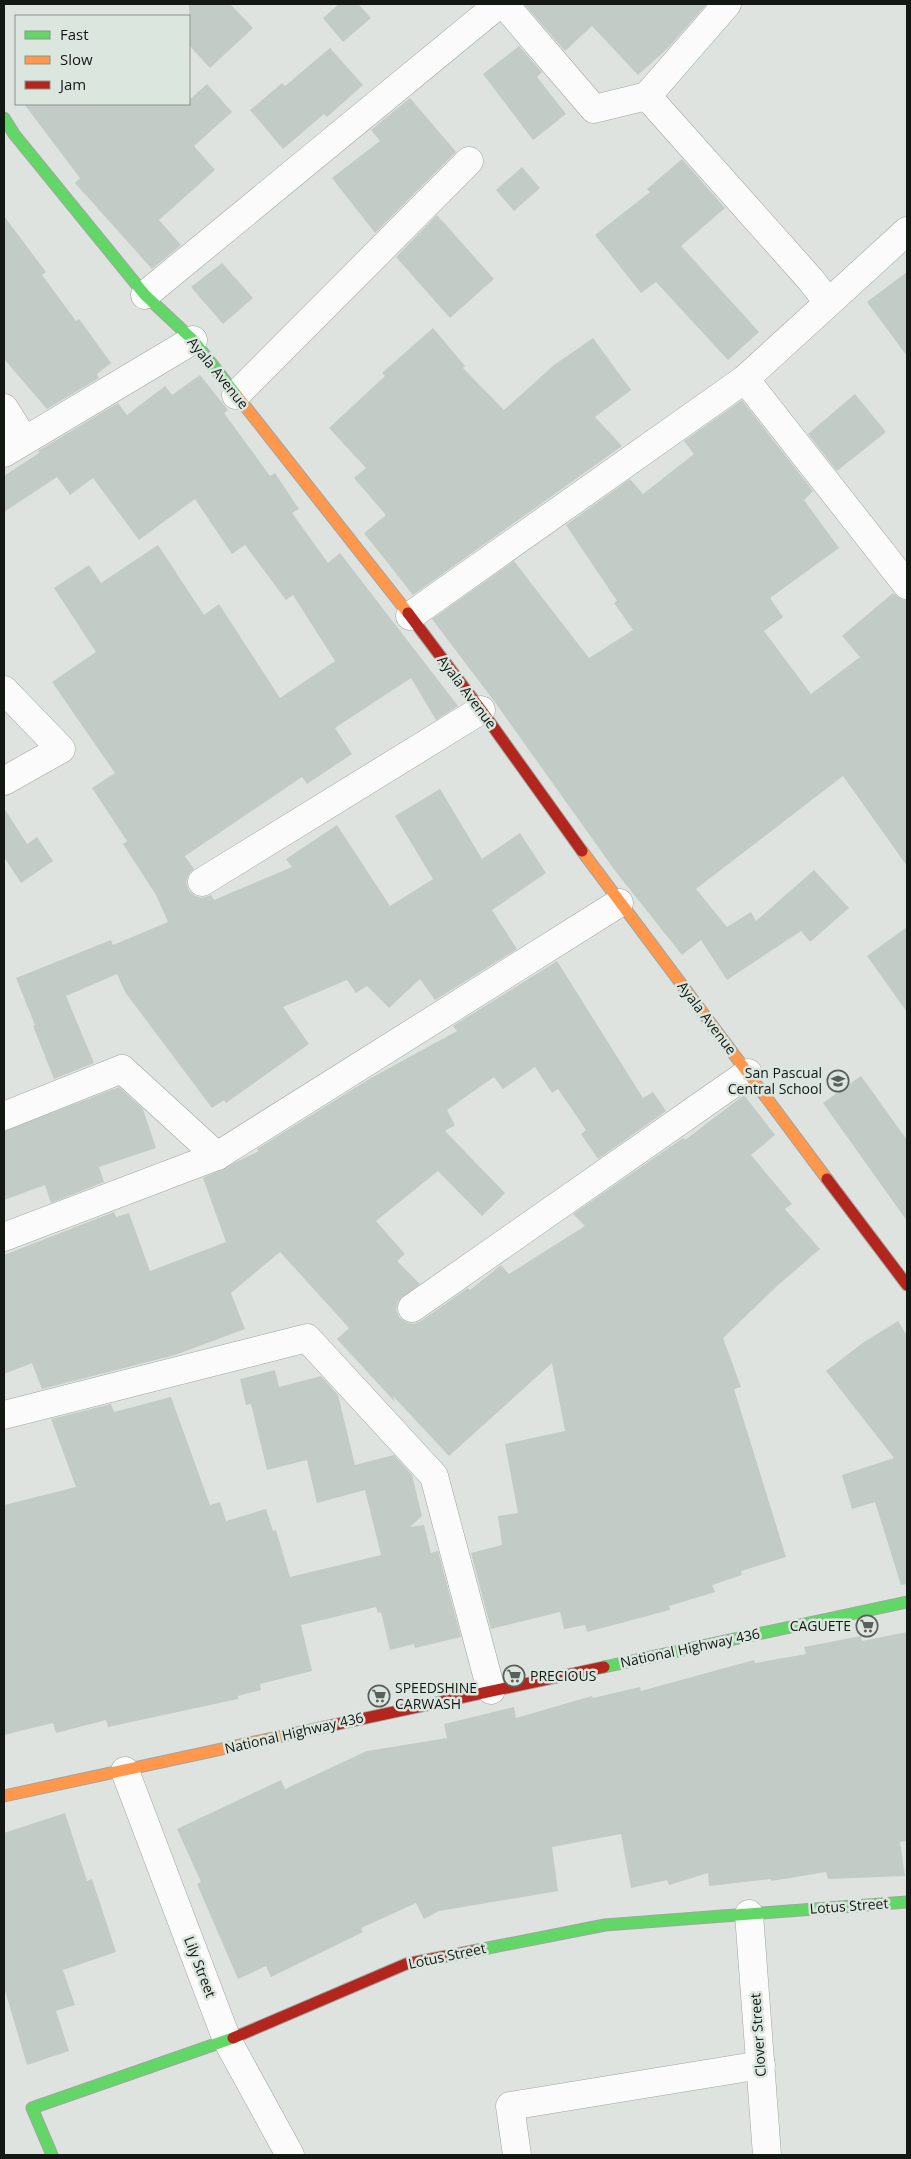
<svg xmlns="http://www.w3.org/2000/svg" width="911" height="2159" font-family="'Open Sans',sans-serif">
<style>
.building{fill:#c3cbc6}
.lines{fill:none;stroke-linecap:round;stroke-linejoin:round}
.street-casing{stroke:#a0a5a2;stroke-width:29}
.fast-casing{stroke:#a0a5a2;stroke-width:13}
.slow-casing{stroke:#a0a5a2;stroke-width:13}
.jam-casing{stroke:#a0a5a2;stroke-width:13}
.street{stroke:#fafbfa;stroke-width:28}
.fast{stroke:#63d668;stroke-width:11}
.slow{stroke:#ff974d;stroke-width:11}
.jam{stroke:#b3261e;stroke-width:11}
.labels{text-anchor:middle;stroke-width:5;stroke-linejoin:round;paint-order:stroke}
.street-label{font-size:14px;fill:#141815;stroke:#dbe6df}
.poi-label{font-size:14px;fill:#141815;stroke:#dbe6df;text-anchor:end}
</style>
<rect width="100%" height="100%" fill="#dee3e0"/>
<!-- building -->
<g class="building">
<polygon points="189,4 230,4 253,28 210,68 189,45"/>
<polygon points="339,4 358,4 371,18 343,42 323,18"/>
<polygon points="524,4 707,4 667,49 638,75 592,26 565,51"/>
<polygon points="519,46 542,72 537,77 566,114 533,140 483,74"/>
<polygon points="330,48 363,85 327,117 324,114 283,149 250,110 282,83 285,86"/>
<polygon points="207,84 232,112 194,146 215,170 159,220 181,245 152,269 75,183 80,178 24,104 189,104 189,100"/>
<polygon points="410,98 456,152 375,233 332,178 380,141 371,130"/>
<polygon points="682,159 725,208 681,246 759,332 728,360 656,282 641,293 595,235 650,192 647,189"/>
<polygon points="522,167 540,188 514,211 496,190"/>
<polygon points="437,215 494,279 450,318 396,257"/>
<polygon points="4,216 46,272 42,275 76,321 79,319 111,363 97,374 99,378 47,409 4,359"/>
<polygon points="222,263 253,298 223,324 191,287"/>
<polygon points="907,272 907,356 867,302"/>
<polygon points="433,328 465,366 463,368 504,410 554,365 593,338 631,390 595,417 622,446 413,595 364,533 386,515 354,478 366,468 329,428 385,376 382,373"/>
<polygon points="200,375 228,410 224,413 270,476 275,473 299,509 292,513 328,563 340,553 458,706 436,720 411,678 335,728 352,754 307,784 302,777 185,856 194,869 189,874 186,882 189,891 195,896 202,898 211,895 214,900 292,867 286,859 337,825 390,906 433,879 395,816 440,789 482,859 520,833 546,873 492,910 517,949 435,1000 420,979 389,1008 367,986 356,993 347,980 283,1007 309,1044 226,1103 224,1100 212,1108 125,992 117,974 66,996 94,1063 54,1079 33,1026 35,1025 16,978 111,940 113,945 168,922 156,895 123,844 127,841 92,788 115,773 52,682 96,652 54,588 89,565 101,583 158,545 204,615 219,604 280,698 335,661 293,595 286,600 245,545 232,554 195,499 139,540 93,478 70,495 57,477 4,512 4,476 39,453 38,451 118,403 127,415 165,386 172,395"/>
<polygon points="855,394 886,432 837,471 808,434"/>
<polygon points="742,400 813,491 804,500 839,548 770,598 783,617 764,631 811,694 860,657 842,636 893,593 901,599 907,600 907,866 843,776 696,889 727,927 751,912 756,921 814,870 849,908 810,942 801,931 727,980 701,940 682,955 616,872 494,701 432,619 514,561 589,658 633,630 614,603 617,601 566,525 630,479 643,494 694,454 684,441"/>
<polygon points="4,808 27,844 37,837 53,861 21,883 4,857"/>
<polygon points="907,927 907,1012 867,956"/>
<polygon points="557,961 643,1098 653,1092 666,1111 598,1159 581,1134 586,1130 558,1089 552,1093 535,1067 503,1089 494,1077 447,1110 455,1125 445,1131 505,1193 482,1216 438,1171 376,1221 405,1254 397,1261 420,1284 398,1301 396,1309 399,1317 406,1322 413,1324 421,1321 468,1288 470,1290 501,1265 509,1274 585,1226 573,1214 683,1138 685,1140 744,1095 775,1135 751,1155 792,1204 785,1209 820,1249 777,1286 723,1338 741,1387 734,1389 786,1557 741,1571 742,1575 712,1585 715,1592 669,1606 670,1610 587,1632 585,1625 564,1629 560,1612 491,1629 471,1553 502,1545 498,1516 518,1513 505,1444 565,1431 552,1363 449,1456 393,1396 395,1402 337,1339 349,1328 280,1252 231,1293 245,1329 175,1355 42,1389 32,1363 4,1374 4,1255 114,1212 116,1217 129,1213 150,1271 226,1242 203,1178 259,1151 257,1149 371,1078 457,1031 453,1026"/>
<polygon points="861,1076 907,1140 907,1221 823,1103"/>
<polygon points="119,1087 143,1109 156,1148 99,1167 104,1182 51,1203 45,1185 4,1200 4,1131"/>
<polygon points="898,1321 907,1336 907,1584 901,1585 875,1502 852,1509 842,1475 894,1458 826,1371 864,1342"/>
<polygon points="275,1370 279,1387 321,1376 338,1395 355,1465 394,1455 412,1475 422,1516 410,1527 424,1525 431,1553 438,1551 461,1637 415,1648 414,1644 390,1650 381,1612 378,1613 376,1607 301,1625 312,1671 260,1684 261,1690 238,1696 238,1699 108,1727 106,1720 56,1733 53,1723 4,1735 4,1505 76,1487 51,1419 111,1404 114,1412 171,1397 210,1505 220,1502 226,1521 266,1509 273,1531 276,1530 290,1577 381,1555 365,1490 317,1503 307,1460 267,1470 251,1404 246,1405 240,1379"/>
<polygon points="907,1632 907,1841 900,1842 905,1876 828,1879 826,1872 771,1881 771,1879 709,1886 708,1873 669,1885 667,1880 631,1888 621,1834 552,1847 558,1891 439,1911 424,1919 416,1903 361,1928 363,1932 271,1977 266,1966 238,1979 197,1884 201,1882 177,1829 281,1780 285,1789 367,1751 447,1738 444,1724 514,1707 516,1718 592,1696 593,1698 640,1687 641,1691 754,1660 755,1663 806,1654 804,1647 861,1636 862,1641"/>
<polygon points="65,1813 87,1881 92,1879 116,1952 63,1970 75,2005 56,2011 69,2051 27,2065 4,1987 4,1833"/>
</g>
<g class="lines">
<!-- street casing -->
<g class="street-casing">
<g id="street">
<polyline points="504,4 594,109 647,96 810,279 828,302"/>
<polyline points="647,96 727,4"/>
<polyline points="145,295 499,4"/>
<polyline points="745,379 907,585"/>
<polyline points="236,395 469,161"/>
<polyline points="4,408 24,440"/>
<polyline points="4,453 193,340"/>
<polyline points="410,616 745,379 907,231"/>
<polyline points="4,690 61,749 4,781"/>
<polyline points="202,882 481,710"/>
<polyline points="4,1116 122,1069 217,1156"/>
<polyline points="4,1237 217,1156 619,903"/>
<polyline points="412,1308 748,1073"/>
<polyline points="4,1415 307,1338 434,1476 491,1690"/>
<polyline points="125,1771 227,2040 290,2155"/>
<polyline points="749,1914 767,2155"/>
<polyline points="517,2155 510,2106 761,2065"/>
</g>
</g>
<!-- fast casing -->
<g class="fast-casing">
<g id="fast">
<polyline points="4,118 14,134 145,295 193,340 237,396"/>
<polyline points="604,1667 907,1602"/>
<polyline points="473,1951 605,1925 907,1902"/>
<polyline points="52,2155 32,2108 233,2038"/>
</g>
</g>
<!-- slow casing -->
<g class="slow-casing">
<g id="slow">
<polyline points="237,396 408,613"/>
<polyline points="582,851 827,1179"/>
<polyline points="4,1796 324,1727"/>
</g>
</g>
<!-- jam casing -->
<g class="jam-casing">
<g id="jam">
<polyline points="408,613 481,710 582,851"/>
<polyline points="827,1179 907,1285"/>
<polyline points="324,1727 604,1667"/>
<polyline points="233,2038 406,1964 473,1951"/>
</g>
</g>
<!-- street -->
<use href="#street" class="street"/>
<!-- fast -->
<use href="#fast" class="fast"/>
<!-- slow -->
<use href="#slow" class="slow"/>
<!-- jam -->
<use href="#jam" class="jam"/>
</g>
<!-- icons -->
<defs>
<g id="school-ring" transform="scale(1.125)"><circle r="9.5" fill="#dbe6df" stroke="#5b5f5c" stroke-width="1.5"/><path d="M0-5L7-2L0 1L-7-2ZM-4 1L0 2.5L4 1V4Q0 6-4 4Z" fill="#5b5f5c"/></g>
<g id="supermarket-ring" transform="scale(1.125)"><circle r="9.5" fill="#dbe6df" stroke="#5b5f5c" stroke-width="1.5"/><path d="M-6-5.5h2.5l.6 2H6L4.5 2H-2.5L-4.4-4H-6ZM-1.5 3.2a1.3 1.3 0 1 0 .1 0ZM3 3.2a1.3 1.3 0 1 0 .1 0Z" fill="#5b5f5c"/></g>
</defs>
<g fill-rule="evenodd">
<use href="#school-ring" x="838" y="1081"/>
<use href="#supermarket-ring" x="867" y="1626"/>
<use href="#supermarket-ring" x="514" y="1676"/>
<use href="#supermarket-ring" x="379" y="1696"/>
</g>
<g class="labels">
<!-- street labels -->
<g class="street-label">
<text transform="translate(218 373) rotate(51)" y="5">Ayala Avenue</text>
<text transform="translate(467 692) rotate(53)" y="5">Ayala Avenue</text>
<text transform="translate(707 1018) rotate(53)" y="5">Ayala Avenue</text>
<text transform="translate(690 1648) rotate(-12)" y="5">National Highway 436</text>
<text transform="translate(294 1733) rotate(-13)" y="5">National Highway 436</text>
<text transform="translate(849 1906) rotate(-4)" y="5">Lotus Street</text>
<text transform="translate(447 1956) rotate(-12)" y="5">Lotus Street</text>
<text transform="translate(200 1967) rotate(69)" y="5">Lily Street</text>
<text transform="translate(758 2035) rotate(-94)" y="5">Clover Street</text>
</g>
<!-- poi labels -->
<g class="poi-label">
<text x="822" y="1078">San Pascual<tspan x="822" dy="16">Central School</tspan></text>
<text x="851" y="1631">CAGUETE</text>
<text x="530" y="1681" text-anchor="start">PRECIOUS</text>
<text x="395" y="1693" text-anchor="start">SPEEDSHINE<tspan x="395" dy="16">CARWASH</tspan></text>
</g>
</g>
<!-- border -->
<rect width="911" height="2159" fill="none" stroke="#141815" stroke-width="10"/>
<!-- legend -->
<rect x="15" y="15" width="175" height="90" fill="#dbe6df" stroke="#8b948e"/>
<rect x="25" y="31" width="25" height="8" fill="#63d668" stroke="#8b948e"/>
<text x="60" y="40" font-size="15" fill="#141815">Fast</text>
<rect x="25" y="56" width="25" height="8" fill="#ff974d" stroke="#8b948e"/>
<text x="60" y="65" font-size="15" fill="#141815">Slow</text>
<rect x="25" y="81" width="25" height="8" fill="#b3261e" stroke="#8b948e"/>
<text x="60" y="90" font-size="15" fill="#141815">Jam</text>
</svg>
